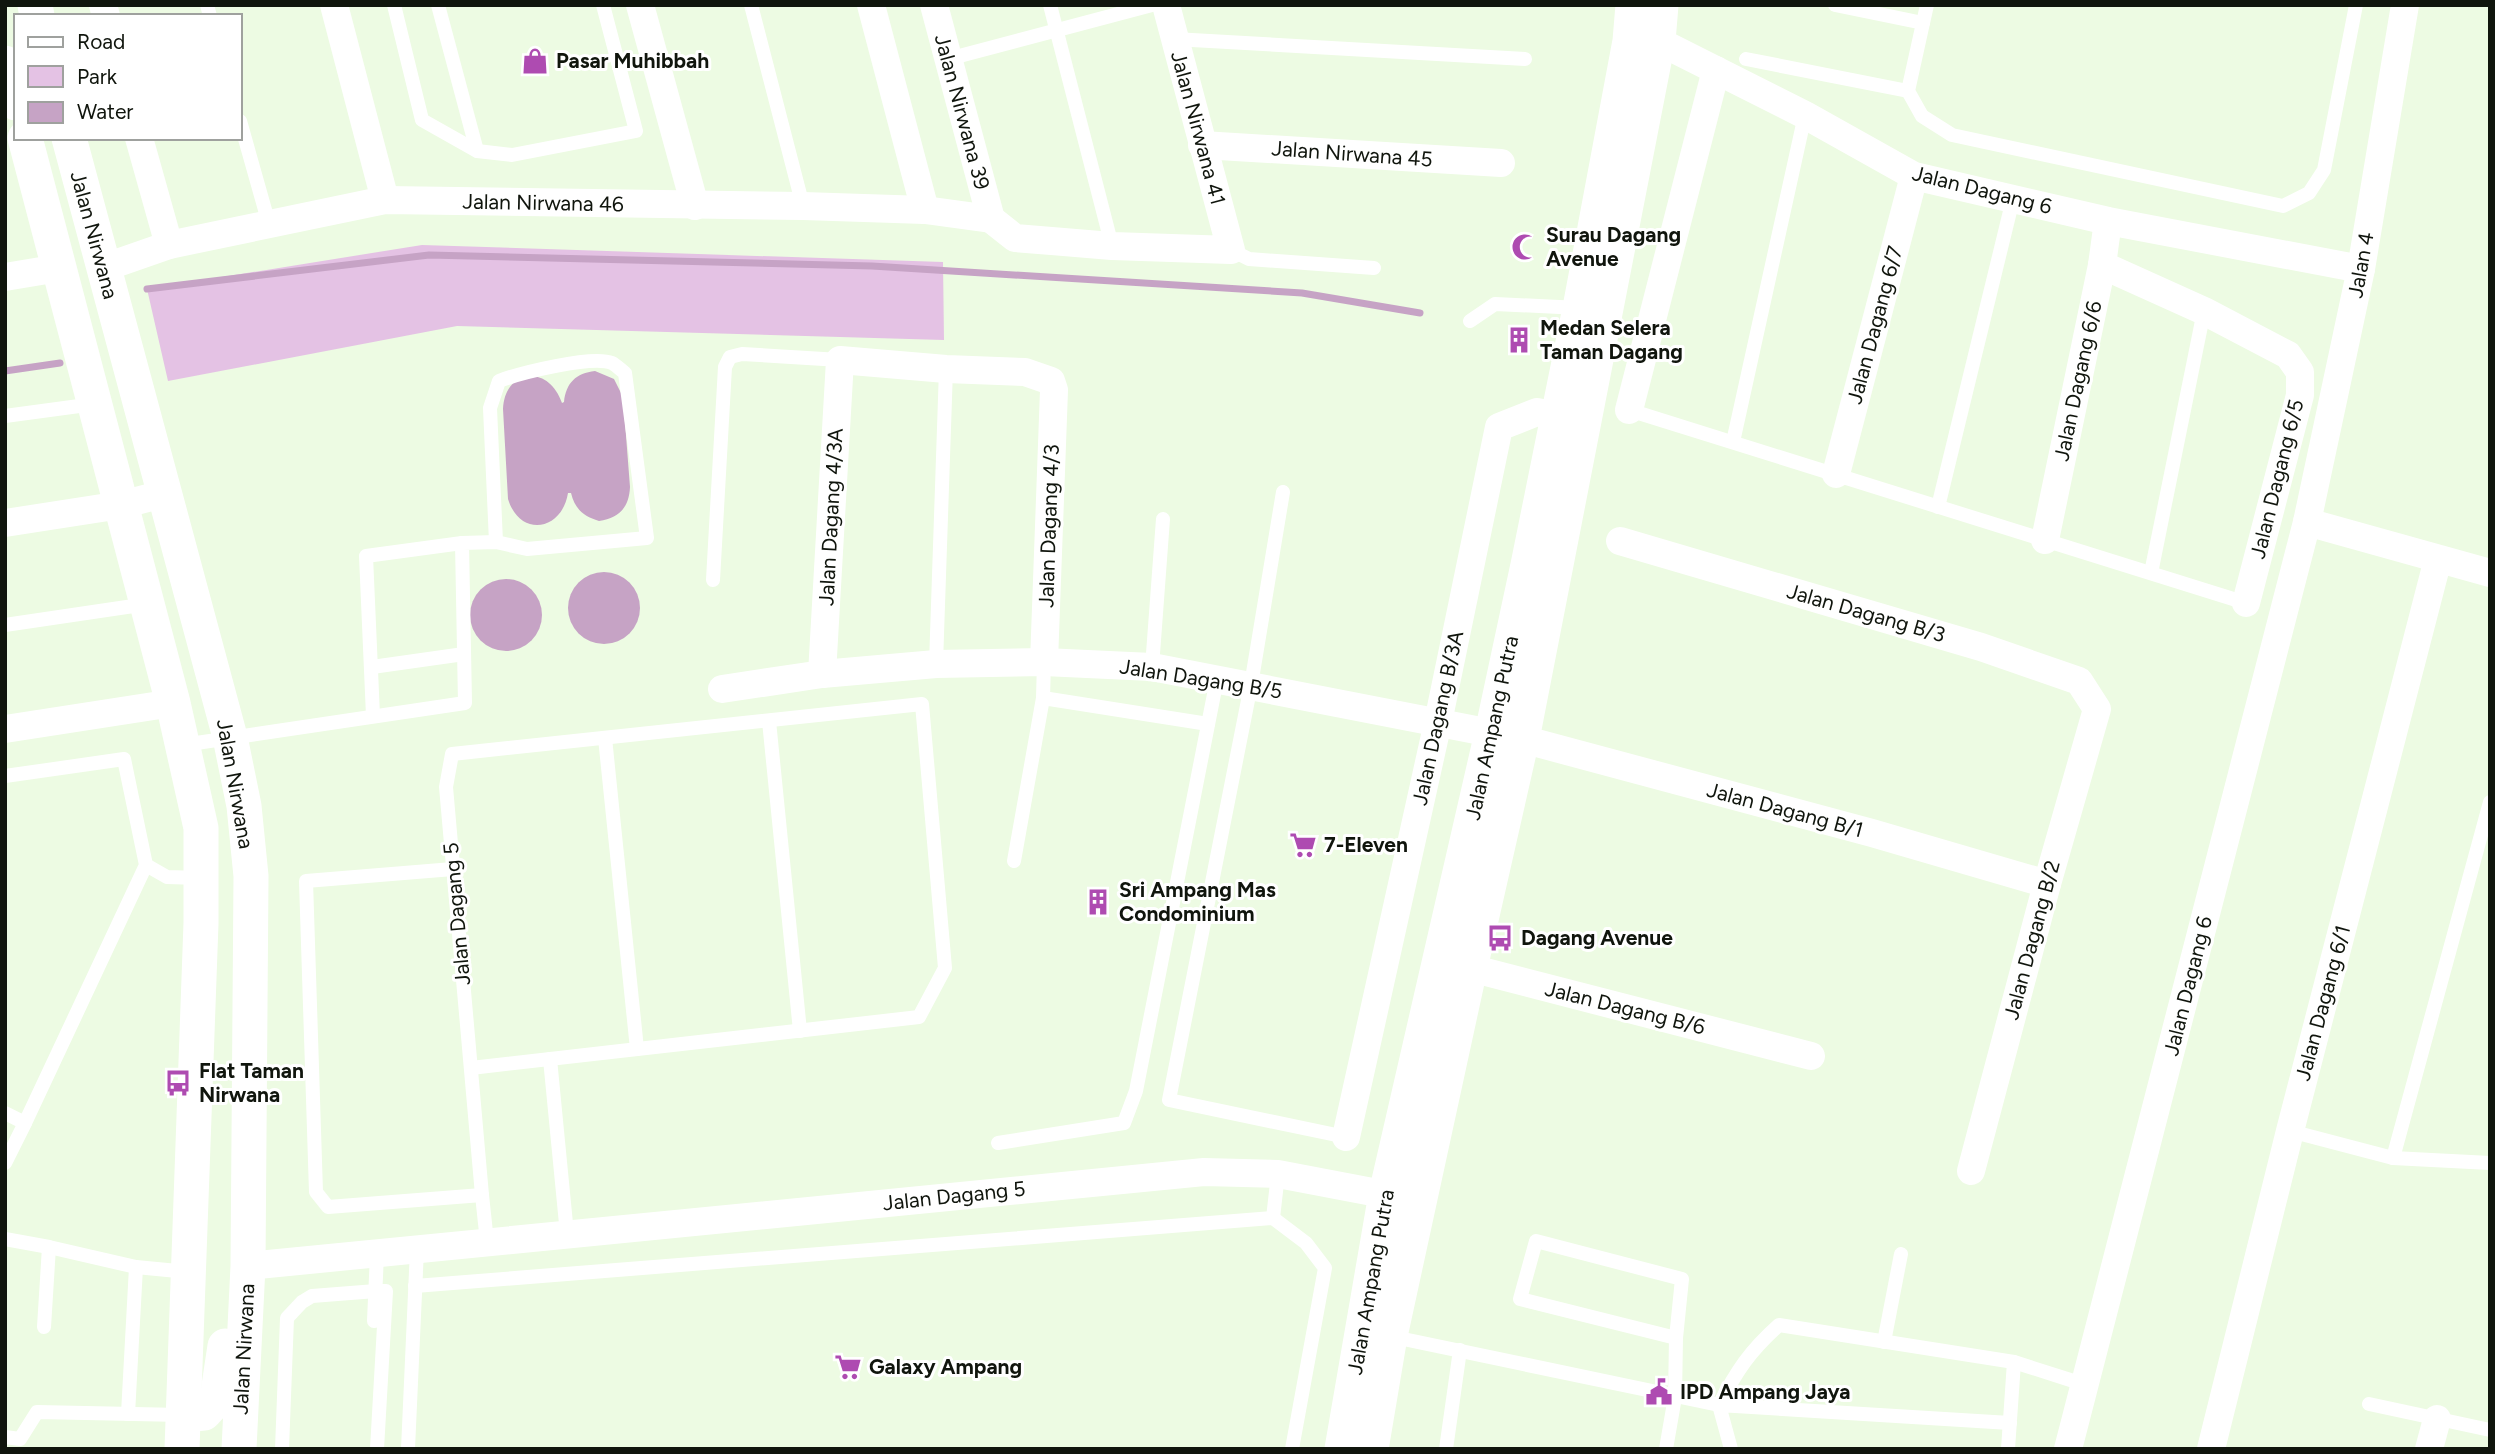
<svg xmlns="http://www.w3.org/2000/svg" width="2495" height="1454" font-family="Figtree,sans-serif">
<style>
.green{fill:#e4c2e4}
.water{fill:#c6a3c5}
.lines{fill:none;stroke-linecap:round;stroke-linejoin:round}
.stream{stroke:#c6a3c5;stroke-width:7}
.service{stroke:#fff;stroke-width:14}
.minor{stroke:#fff;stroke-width:28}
.tertiary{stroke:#fff;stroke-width:35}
.labels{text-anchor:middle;stroke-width:6;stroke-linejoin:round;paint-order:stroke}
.poi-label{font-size:21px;font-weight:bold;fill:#10150d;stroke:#fff;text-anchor:start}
.street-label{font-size:21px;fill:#10150d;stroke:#fff}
</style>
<rect width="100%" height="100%" fill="#edfbe3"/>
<!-- green -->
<polygon class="green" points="422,245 943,262 944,340 457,326 168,381 147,289"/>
<!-- water -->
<g class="water">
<path d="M595 371 614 379 623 397 630 487C629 508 619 518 599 521 583 516 575 509 571 493H568C562 531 520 538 508 499L503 409C505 368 549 364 562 403L564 402C566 383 576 373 595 371Z"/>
<circle cx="604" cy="608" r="36"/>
<circle cx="506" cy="615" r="36"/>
</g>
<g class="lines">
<!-- stream -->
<g class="stream">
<polyline points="147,289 429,255 872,266 1302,293 1420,313"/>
<polyline points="5,371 60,363"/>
</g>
<!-- service -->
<g class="service">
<polyline points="207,5 210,16"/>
<polyline points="394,5 422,120 477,151 512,155 636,131 603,5"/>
<polyline points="438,5 477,151"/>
<polyline points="751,5 803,206"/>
<polyline points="1050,5 1112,246"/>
<polyline points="1835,5 1923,23 1908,91 1922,116 1952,135 2283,206 2309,193 2324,170 2356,5"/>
<polyline points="1923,23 1927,5"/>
<polyline points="1174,39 1525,59"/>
<polyline points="948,59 1152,5"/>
<polyline points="1746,59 1908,91"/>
<polyline points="240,121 269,224"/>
<polyline points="1231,250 1249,259 1374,268"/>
<polyline points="1470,321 1495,304 1580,308"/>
<polyline points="1629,410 2246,603"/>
<polyline points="5,416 94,404"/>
<polyline points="1733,442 1805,115"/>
<polyline points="1283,492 1251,685 1169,1100 1346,1137"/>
<polyline points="1938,507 2013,199"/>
<polyline points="2151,573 2204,311"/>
<polyline points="713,580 725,367 730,357 742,354 840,360"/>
<polyline points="5,625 147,604"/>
<polyline points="936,664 946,369"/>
<polyline points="372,667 464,654"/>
<polyline points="1152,667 1163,519"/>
<polyline points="1043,698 1044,662"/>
<polyline points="373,716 366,556 462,543"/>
<polyline points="769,721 800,1031"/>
<polyline points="605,738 637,1049"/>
<path d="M183 745 465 703 462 543 496 542 527 549 647 538 625 373C621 370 616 365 612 363 592 355 520 373 499 381L490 408 496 542"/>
<polyline points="5,776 124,759 146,865 25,1123 5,1113"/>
<polyline points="1014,861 1043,698 1208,724"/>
<polyline points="146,865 167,877 200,878"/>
<polyline points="453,869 306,881 316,1192 328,1207 482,1195"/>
<polyline points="550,1059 567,1234"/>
<polyline points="471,1068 919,1017 945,968 922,704 452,754 446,787 482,1195 487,1242"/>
<polyline points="2290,1131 2393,1158 2490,1163"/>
<polyline points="998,1143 1124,1123 1136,1091 1217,679"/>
<polyline points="2393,1158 2490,802"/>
<polyline points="5,1163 25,1123"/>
<polyline points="1273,1218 1278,1174"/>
<polyline points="5,1239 49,1247 136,1267 188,1272"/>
<polyline points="415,1286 1273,1218 1306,1243 1325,1268 1292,1449"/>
<polyline points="374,1321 377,1254"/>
<polyline points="44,1327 49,1247"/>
<path d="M1389 1336 1719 1405C1737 1370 1750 1351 1779 1325L2014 1362 2086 1385"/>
<polyline points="1884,1342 1901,1254"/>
<polyline points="2369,1404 2490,1430"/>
<polyline points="128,1414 136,1267"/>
<polyline points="5,1437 20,1439 37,1412 182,1415"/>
<polyline points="282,1449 287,1318 302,1302 312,1296 376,1291 386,1291 377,1449"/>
<polyline points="408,1449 417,1249"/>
<polyline points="1446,1449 1460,1350"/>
<polyline points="1666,1449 1675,1397 1676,1338 1682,1279 1536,1241 1520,1299 1676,1338"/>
<polyline points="1731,1449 1719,1405 2010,1423"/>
<polyline points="2008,1449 2014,1362"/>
</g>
<!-- minor -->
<g class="minor">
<polyline points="103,5 106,16"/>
<polyline points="334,5 385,200"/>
<polyline points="640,5 695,206"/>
<polyline points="871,5 925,210"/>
<polyline points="934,5 991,219"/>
<polyline points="1640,41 1658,41 1805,115 1914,176 2108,221 2361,269"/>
<polyline points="139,138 169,245"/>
<polyline points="1202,145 1501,163"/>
<polyline points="991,219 1015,238 1112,246 1231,250 1166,5"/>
<polyline points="2102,265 2204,311 2288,355 2300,372 2300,395 2246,603"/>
<polyline points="103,268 169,245 385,200 803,206 925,210 991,219"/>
<polyline points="5,277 59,268"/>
<polyline points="1629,410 1716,70"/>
<polyline points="1836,474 1914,176"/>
<polyline points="2307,522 2490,573"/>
<polyline points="5,523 121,505 163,494"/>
<polyline points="2045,540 2102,265 2108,221"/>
<polyline points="1620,541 1981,647 2079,681 2097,709 2047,884 1971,1171"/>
<polyline points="822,674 840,360 946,369 1025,372 1051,381 1054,390 1044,662"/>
<polyline points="722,689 822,674 936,664 1044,662 1152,667 1522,739 1872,833 2047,884"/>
<polyline points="5,729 173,703"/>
<polyline points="1451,963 1811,1056"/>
<polyline points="1346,1137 1438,722 1499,427 1537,412 1578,420"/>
<polyline points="248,1266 1204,1172 1278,1174 1404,1198"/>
<polyline points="2068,1449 2307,522 2361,269 2405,5"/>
<polyline points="2211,1449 2290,1131 2438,559"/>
<polyline points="2429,1449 2437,1419"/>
</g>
<!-- tertiary -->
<g class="tertiary">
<polyline points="35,5 37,16"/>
<polyline points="5,63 16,103"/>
<polyline points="25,138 173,703 201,828 201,923 182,1449"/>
<polyline points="69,138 230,737 244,806 251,876 248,1266 239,1449"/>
<polyline points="183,1415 204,1413 217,1399 225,1346"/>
<polyline points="1342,1449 1386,1194 1492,733 1528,565 1580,308 1630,41 1633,5"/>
<polyline points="1371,1449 1390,1336 1470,968 1522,739 1658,41 1661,5"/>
</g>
</g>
<!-- icons -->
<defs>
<g id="shop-bare" transform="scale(2.1)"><path d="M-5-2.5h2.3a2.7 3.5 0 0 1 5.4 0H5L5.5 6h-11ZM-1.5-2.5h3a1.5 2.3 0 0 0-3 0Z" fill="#ae4bb1" stroke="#fff" stroke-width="2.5" paint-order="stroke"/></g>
<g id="mosque-bare" transform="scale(2.1)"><path d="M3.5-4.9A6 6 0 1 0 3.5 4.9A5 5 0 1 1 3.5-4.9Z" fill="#ae4bb1" stroke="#fff" stroke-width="2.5" paint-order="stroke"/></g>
<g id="building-bare" transform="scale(2.1)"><path d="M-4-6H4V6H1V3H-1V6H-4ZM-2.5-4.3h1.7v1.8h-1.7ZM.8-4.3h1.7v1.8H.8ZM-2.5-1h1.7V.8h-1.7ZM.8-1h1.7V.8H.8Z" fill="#ae4bb1" stroke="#fff" stroke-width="2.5" paint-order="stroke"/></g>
<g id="supermarket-bare" transform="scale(2.1)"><path d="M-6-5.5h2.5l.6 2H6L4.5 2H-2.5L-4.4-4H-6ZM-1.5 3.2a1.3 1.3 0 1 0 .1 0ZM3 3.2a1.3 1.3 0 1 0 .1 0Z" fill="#ae4bb1" stroke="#fff" stroke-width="2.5" paint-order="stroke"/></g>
<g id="bus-bare" transform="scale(2.1)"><path d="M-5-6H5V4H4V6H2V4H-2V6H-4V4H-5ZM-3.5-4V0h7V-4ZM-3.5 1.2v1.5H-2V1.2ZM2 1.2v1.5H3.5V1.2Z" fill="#ae4bb1" stroke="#fff" stroke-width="2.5" paint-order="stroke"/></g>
<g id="civic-bare" transform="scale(2.1)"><path d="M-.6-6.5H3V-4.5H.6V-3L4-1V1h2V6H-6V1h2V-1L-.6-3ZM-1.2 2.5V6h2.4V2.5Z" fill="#ae4bb1" stroke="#fff" stroke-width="2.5" paint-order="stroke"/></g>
</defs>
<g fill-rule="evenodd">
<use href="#shop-bare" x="535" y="61"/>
<use href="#mosque-bare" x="1525" y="247"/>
<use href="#building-bare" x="1519" y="340"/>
<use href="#supermarket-bare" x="1303" y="845"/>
<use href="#building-bare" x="1098" y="902"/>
<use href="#bus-bare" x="1500" y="938"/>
<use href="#bus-bare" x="178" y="1083"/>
<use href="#supermarket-bare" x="848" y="1367"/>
<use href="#civic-bare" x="1659" y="1392"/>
</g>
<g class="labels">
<!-- poi labels -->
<g class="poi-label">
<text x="556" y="68">Pasar Muhibbah</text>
<text x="1546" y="242">Surau Dagang<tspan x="1546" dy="24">Avenue</tspan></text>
<text x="1540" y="335">Medan Selera<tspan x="1540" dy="24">Taman Dagang</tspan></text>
<text x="1324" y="852">7-Eleven</text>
<text x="1119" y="897">Sri Ampang Mas<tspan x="1119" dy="24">Condominium</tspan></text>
<text x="1521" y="945">Dagang Avenue</text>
<text x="199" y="1078">Flat Taman<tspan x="199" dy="24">Nirwana</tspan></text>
<text x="869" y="1374">Galaxy Ampang</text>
<text x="1680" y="1399">IPD Ampang Jaya</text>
</g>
<!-- street labels -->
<g class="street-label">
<text transform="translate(962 112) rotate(75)" y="7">Jalan Nirwana 39</text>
<text transform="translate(1198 128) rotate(75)" y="7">Jalan Nirwana 41</text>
<text transform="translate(1352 154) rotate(4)" y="7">Jalan Nirwana 45</text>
<text transform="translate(1982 190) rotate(14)" y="7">Jalan Dagang 6</text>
<text transform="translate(543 203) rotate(1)" y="7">Jalan Nirwana 46</text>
<text transform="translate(94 235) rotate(75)" y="7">Jalan Nirwana</text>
<text transform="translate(2361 265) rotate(-80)" y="7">Jalan 4</text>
<text transform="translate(1875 325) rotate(-75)" y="7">Jalan Dagang 6/7</text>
<text transform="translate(2078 381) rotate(-78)" y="7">Jalan Dagang 6/6</text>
<text transform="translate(2277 479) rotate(-76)" y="7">Jalan Dagang 6/5</text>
<text transform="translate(831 517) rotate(-87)" y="7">Jalan Dagang 4/3A</text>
<text transform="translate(1049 526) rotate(-88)" y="7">Jalan Dagang 4/3</text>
<text transform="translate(1866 613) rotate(16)" y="7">Jalan Dagang B/3</text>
<text transform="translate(1201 679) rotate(9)" y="7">Jalan Dagang B/5</text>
<text transform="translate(1438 718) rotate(-78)" y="7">Jalan Dagang B/3A</text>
<text transform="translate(1492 728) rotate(-78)" y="7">Jalan Ampang Putra</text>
<text transform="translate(235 784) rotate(80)" y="7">Jalan Nirwana</text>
<text transform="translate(1785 810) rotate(15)" y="7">Jalan Dagang B/1</text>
<text transform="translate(457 914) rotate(-95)" y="7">Jalan Dagang 5</text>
<text transform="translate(2032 940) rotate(-75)" y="7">Jalan Dagang B/2</text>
<text transform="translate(2188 986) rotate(-76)" y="7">Jalan Dagang 6</text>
<text transform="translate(2323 1003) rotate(-75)" y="7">Jalan Dagang 6/1</text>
<text transform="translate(1625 1008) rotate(14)" y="7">Jalan Dagang B/6</text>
<text transform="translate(954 1196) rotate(-6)" y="7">Jalan Dagang 5</text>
<text transform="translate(1371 1282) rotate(-80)" y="7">Jalan Ampang Putra</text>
<text transform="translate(244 1349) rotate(-87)" y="7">Jalan Nirwana</text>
</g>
</g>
<!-- border -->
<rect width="2495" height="1454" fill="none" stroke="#10150d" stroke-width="14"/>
<!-- legend -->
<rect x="14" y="14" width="228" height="126" fill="#ffffff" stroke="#9fa19e" stroke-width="2"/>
<rect x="28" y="37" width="35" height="10" fill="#ffffff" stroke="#9fa19e" stroke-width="2"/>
<text x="77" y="49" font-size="21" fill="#10150d">Road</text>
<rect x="28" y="66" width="35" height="21" fill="#e4c2e4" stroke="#9fa19e" stroke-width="2"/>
<text x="77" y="84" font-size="21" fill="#10150d">Park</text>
<rect x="28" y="102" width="35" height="21" fill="#c6a3c5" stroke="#9fa19e" stroke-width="2"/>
<text x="77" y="119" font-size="21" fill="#10150d">Water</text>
</svg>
